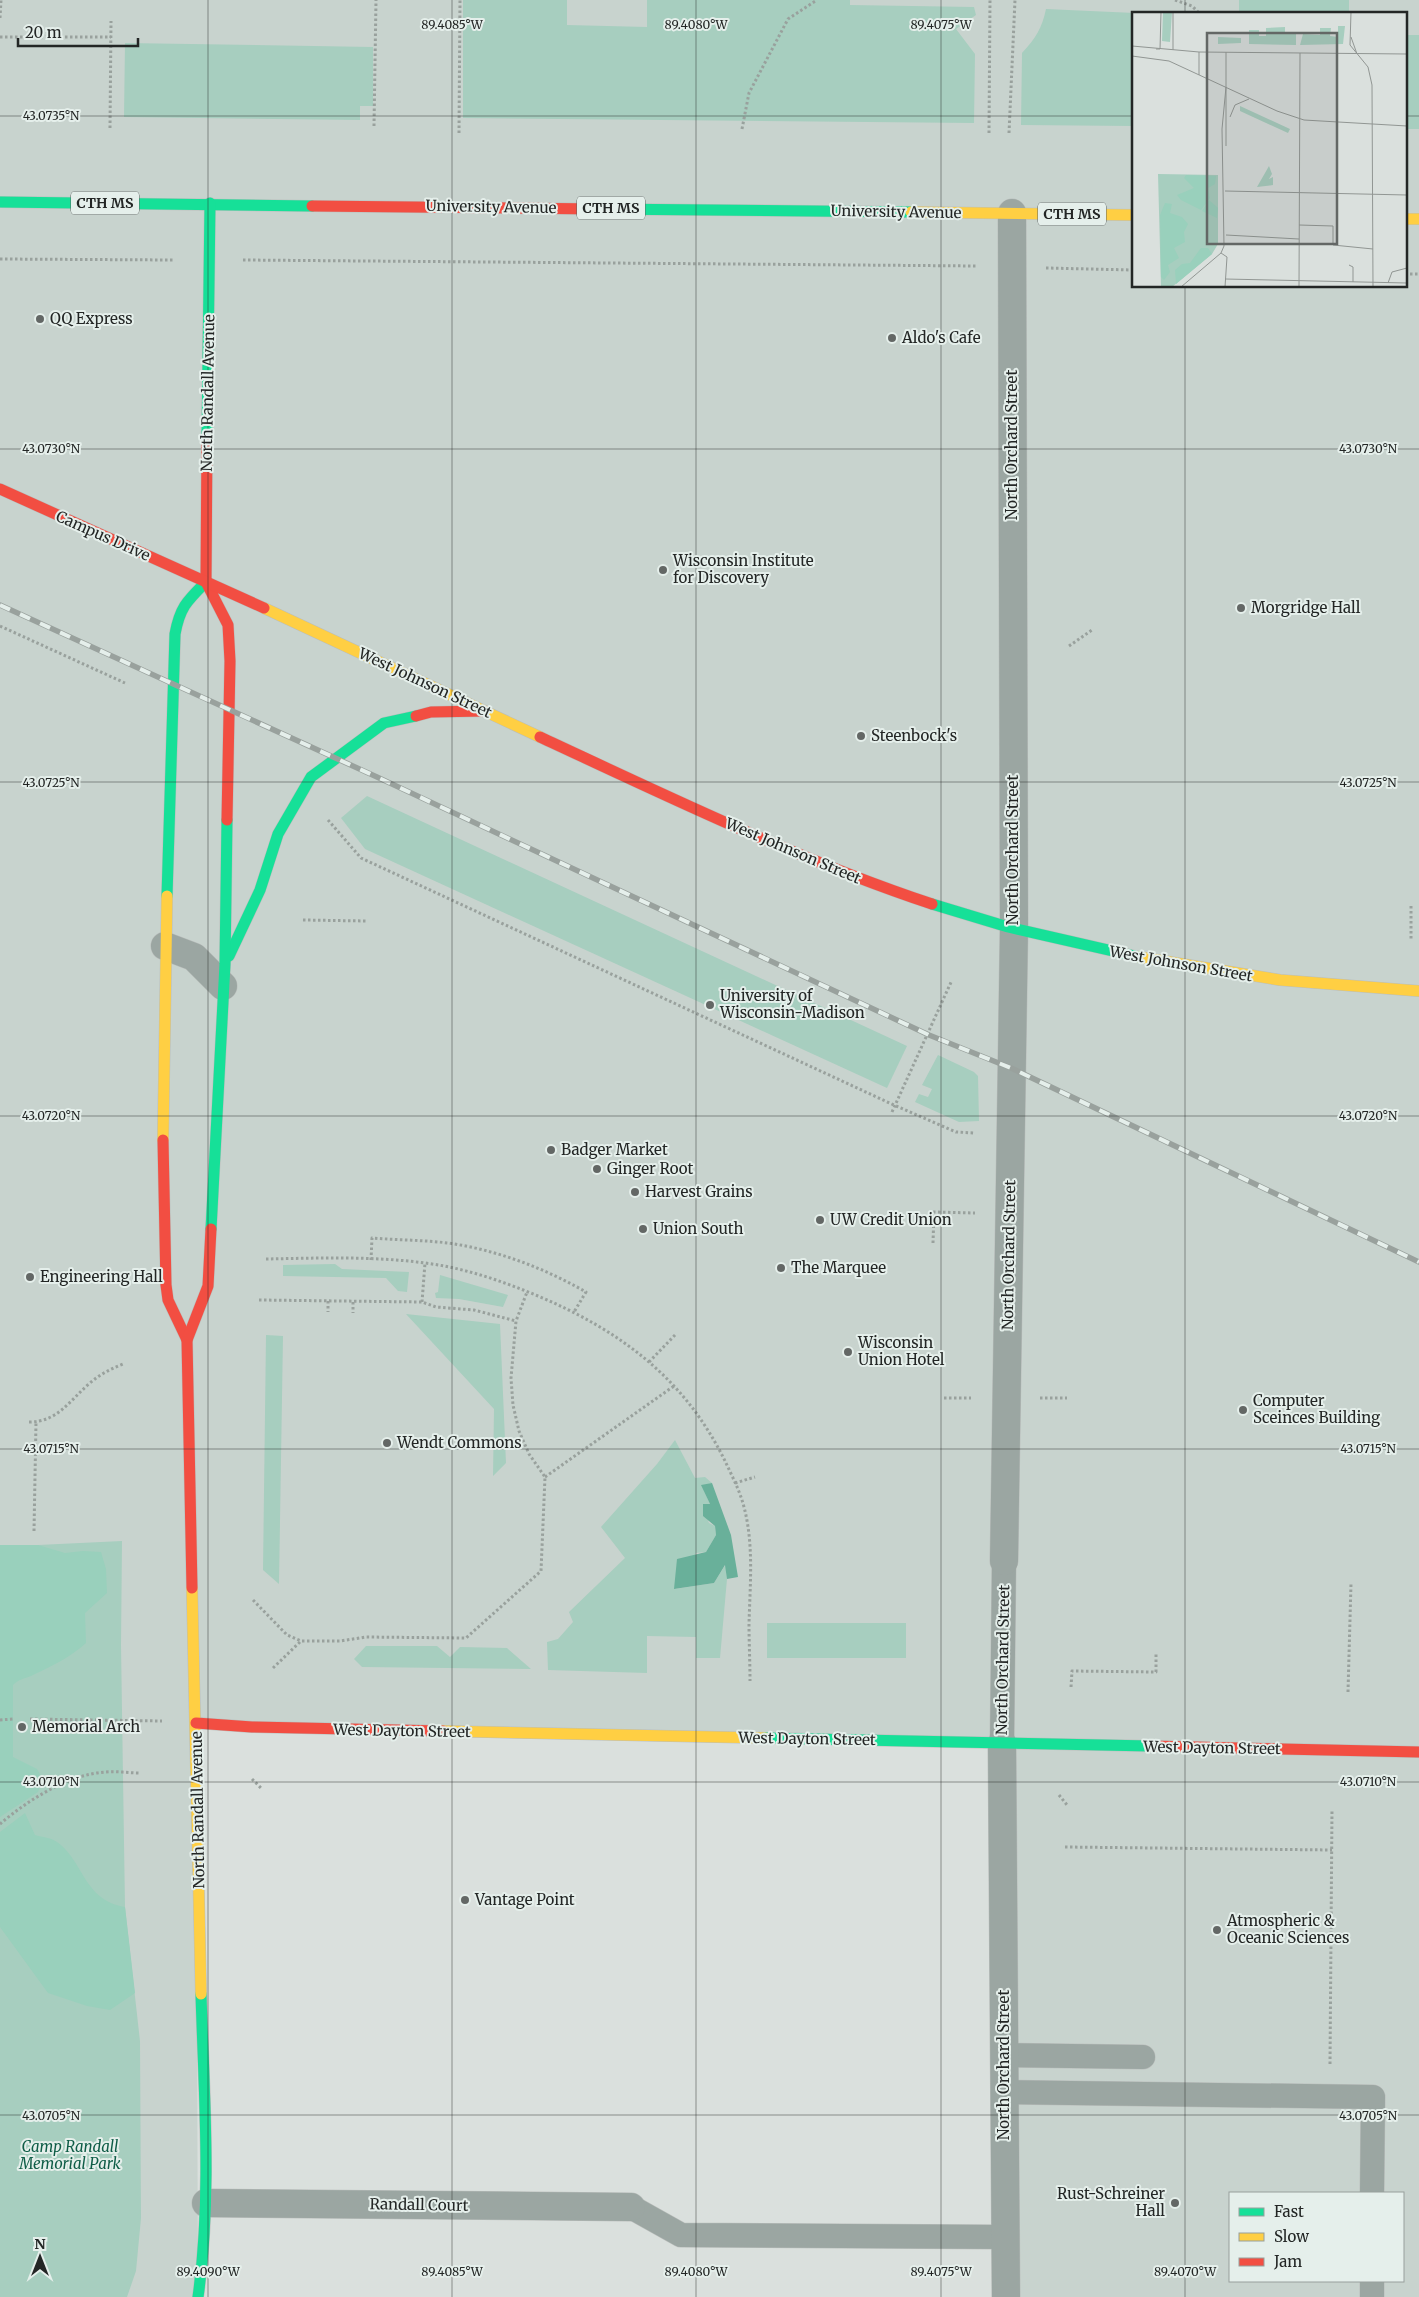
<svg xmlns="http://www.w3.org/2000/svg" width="1419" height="2297" font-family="Merriweather,serif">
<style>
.built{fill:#c8d3ce;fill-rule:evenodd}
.green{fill:#a7cebf}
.forest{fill:#99d0bc}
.water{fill:#69b09a}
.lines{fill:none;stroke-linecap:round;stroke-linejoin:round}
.lane-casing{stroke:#babebc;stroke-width:25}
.street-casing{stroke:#babebc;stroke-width:29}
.fast-casing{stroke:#babebc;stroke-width:12}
.slow-casing{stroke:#babebc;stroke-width:12}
.jam-casing{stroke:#babebc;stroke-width:12}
.path{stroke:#99a19d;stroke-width:3;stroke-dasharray:2.5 2.5;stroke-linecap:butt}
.lane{stroke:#9ba6a2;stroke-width:24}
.street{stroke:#9ba6a2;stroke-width:28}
.fast{stroke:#16e098;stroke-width:11}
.slow{stroke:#ffcf43;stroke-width:11}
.jam{stroke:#f24e42;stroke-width:11}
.rail-casing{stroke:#99a19d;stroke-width:5.5}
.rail{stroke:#e5efeb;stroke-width:4;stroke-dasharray:11;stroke-linecap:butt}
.ticks{fill:none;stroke:#232625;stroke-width:1;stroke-opacity:0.45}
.poi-dot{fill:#636765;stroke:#e5efeb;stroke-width:2}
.labels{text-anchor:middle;stroke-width:4;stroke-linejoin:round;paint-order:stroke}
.shield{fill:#e5efeb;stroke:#5d6260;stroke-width:1}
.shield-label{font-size:14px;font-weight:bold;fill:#232625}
.street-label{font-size:15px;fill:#232625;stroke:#e5efeb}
.poi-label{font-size:15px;fill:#232625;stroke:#e5efeb;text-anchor:start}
.park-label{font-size:15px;font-style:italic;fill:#0f5d47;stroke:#e5efeb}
.inset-road{fill:none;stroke:#919693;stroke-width:1}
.view{fill:#636765;fill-opacity:0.15;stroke:#636765;stroke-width:2.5}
.inset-edge{fill:none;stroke:#232625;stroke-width:2.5}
.ticks-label{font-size:12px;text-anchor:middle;fill:#232625;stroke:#e5efeb;stroke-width:4;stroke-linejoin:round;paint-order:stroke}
</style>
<rect width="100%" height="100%" fill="#dae0dd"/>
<!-- built -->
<path class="built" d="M0 0H1419V2297H1006L1002 1743 196 1723 198 2297H0ZM1133 14H1405V286H1133ZM1230 2193H1403V2281H1230Z"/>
<!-- green -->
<g class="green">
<polygon points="463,0 567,0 567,25 647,27 647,0 850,0 850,5 974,7 976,15 956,29 975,54 974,123 463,118"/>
<rect x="1239" y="0" width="110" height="14"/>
<path d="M1046 9 1157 14H1133V126L1021 125 1022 53C1036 38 1042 28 1046 9Z"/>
<rect x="1405" y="35" width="14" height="94"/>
<polygon points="125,43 373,47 373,106 360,106 360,120 124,117"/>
<polygon points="367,796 907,1046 887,1088 365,849 341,818"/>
<polygon points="938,1055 974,1072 978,1076 979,1121 959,1122 915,1102 919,1094 928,1097 932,1089 922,1085"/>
<polygon points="335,1264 342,1269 409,1272 407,1292 398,1291 386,1278 283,1276 283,1265"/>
<polygon points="440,1275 508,1295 503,1307 459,1299 436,1298 435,1293 438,1292"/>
<polygon points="406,1314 500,1324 506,1463 493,1476 494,1409"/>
<polygon points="266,1335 283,1336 279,1584 263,1570"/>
<polygon points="675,1440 695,1478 705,1477 712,1483 702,1486 710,1504 703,1509 709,1523 715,1526 716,1535 706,1552 696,1553 675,1589 714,1583 726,1564 727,1579 720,1658 696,1658 696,1637 647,1636 647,1673 548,1670 547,1642 558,1639 573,1622 569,1612 625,1558 601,1527 657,1464"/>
<polygon points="122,1541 121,1645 125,1907 140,2041 141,2218 136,2271 127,2297 0,2297 0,1545 38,1545"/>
<rect x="767" y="1623" width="139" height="35"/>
<polygon points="366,1646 437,1646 450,1657 460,1647 507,1648 531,1669 362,1667 354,1659"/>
</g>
<!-- forest -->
<g class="forest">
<path d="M0 1545H38L65 1553 83 1551 101 1552 106 1569 107 1593 85 1613 86 1643C71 1657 50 1667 31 1676 24 1679 19 1679 13 1685V1757L37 1769 43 1779 38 1792 0 1817Z"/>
<path d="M25 1813 35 1835C42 1837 52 1838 57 1842 84 1861 83 1900 125 1907L135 1993 110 2010 87 2006 48 1993 0 1927V1832Z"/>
</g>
<!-- water -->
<polygon class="water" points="712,1483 731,1535 738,1577 727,1579 725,1565 714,1583 674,1589 677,1559 706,1552 716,1535 715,1526 703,1516 703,1504 710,1504 701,1485"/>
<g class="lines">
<!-- lane casing -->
<g class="lane-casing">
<g id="lane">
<polyline points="1002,1743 1004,1561"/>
<polyline points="1004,2055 1143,2057"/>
<polyline points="1004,2092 1373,2097 1372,2193"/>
<polyline points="631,2207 681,2235 1005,2237"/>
<polyline points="1372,2297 1372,2281"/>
</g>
</g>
<!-- street casing -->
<g class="street-casing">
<g id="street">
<polyline points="165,946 194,957 223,986"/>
<polyline points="1004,1561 1014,928 1012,213"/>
<polyline points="1002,1743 1006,2297"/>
<polyline points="206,2203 631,2207"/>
</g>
</g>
<!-- fast casing -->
<g class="fast-casing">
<g id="fast">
<polyline points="0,202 312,206"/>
<polyline points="600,209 911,212"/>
<polyline points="207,440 210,203"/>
<path d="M167 896 175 634C180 607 187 601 206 582"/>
<polyline points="932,904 1008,927 1139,957"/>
<polyline points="229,956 260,890 278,834 311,777 384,723 416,716"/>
<polyline points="211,1229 225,964 227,820"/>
<polyline points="765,1738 1150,1746"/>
<path d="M198 2297C212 2197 204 2095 201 1994"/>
</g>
</g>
<!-- slow casing -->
<g class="slow-casing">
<g id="slow">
<polyline points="911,212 1133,215"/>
<polyline points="1405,219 1419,219"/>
<polyline points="264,608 540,737"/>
<polyline points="1139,957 1280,980 1419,991"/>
<polyline points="163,1140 167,896"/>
<polyline points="192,1588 201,1994"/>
<polyline points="443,1731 765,1738"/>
</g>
</g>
<!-- jam casing -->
<g class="jam-casing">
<g id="jam">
<polyline points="312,206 600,209"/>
<polyline points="207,440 206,582 228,625 230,661 227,820"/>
<polyline points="0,489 264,608"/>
<polyline points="416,716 431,712 484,711"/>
<path d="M540 737C669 797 797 859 932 904"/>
<polyline points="163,1140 166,1285 168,1300 187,1340"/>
<polyline points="192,1588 187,1340 208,1286 211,1229"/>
<polyline points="196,1723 252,1727 443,1731"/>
<polyline points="1150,1746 1419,1752"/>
</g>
</g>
<!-- path -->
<g class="path">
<polyline points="1175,0 1192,6 1200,14"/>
<polyline points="0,18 1,0"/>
<polyline points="0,37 111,37"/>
<polyline points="374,126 376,0"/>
<polyline points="110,128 111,21"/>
<polyline points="742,129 749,93 788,19 817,0"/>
<polyline points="459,133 460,0"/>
<polyline points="989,133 990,0"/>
<polyline points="1009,133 1015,0"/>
<polyline points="0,259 174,260"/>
<polyline points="243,260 977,266"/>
<polyline points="1046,268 1133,270"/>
<polyline points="1405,274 1419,274"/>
<polyline points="0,626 125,683"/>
<polyline points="1069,646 1092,630"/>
<polyline points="328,820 361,858 896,1106 956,1132 975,1133"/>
<polyline points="1411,906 1411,940"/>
<polyline points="303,920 366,921"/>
<polyline points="892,1112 952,980"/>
<polyline points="933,1243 934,1212 975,1213"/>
<path d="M266 1259C318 1258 373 1256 425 1263 465 1268 502 1281 538 1296 621 1331 685 1379 725 1461 732 1476 740 1491 744 1507 754 1545 750 1585 749 1624 749 1643 750 1662 750 1681"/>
<path d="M371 1260 372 1238C397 1240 423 1240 448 1243 497 1250 544 1268 586 1292L574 1312"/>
<polyline points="259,1300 422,1302 436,1307 474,1310 516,1321"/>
<polyline points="328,1301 328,1312"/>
<polyline points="353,1302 353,1313"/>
<polyline points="422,1302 425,1263"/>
<polyline points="649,1362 676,1334"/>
<polyline points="944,1398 971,1398"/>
<polyline points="1040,1398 1067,1398"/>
<path d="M29 1422C58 1422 70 1400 90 1383 100 1374 111 1369 123 1364"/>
<polyline points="545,1477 674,1386"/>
<polyline points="735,1483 755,1477"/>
<polyline points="34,1531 36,1422"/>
<polyline points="253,1600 287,1635 301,1641 340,1641 366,1637 466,1638 541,1571 545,1477 529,1454 519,1431 513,1405 511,1378 516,1321 527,1292"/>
<polyline points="273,1668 301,1641"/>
<polyline points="1071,1687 1072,1671 1156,1672 1156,1653"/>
<polyline points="1348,1692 1351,1583"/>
<polyline points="30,1719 162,1721"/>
<polyline points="0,1720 13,1719"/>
<polyline points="252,1779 262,1789"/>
<polyline points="1059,1795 1067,1805"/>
<path d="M0 1824C28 1800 69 1774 106 1772 118 1771 129 1773 141 1773"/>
<polyline points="1065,1847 1332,1850"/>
<polyline points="1330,2064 1332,1809"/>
</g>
<!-- lane -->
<use href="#lane" class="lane"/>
<!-- street -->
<use href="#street" class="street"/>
<!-- fast -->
<use href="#fast" class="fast"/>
<!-- slow -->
<use href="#slow" class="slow"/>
<!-- jam -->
<use href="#jam" class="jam"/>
<!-- rail casing -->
<g class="rail-casing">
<polyline id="rail" points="0,605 377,777 929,1035 1011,1068 1419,1262"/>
</g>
<!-- rail -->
<use href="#rail" class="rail"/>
</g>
<!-- ticks -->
<path class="ticks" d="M208 0V2297M452 0V2297M696 0V2297M941 0V2297M1185 0V14M0 116H1133M1405 116H1419M1185 286V2297M0 449H1419M0 782H1419M0 1116H1419M0 1449H1419M0 1782H1419M0 2115H1419"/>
<!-- markers -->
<g class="poi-dot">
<circle cx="40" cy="319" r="5"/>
<circle cx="892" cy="338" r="5"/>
<circle cx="663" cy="570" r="5"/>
<circle cx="1241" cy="608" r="5"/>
<circle cx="861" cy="736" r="5"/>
<circle cx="710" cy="1005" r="5"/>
<circle cx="551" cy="1150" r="5"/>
<circle cx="597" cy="1169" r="5"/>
<circle cx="635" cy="1192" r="5"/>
<circle cx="820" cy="1220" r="5"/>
<circle cx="643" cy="1229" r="5"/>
<circle cx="781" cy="1268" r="5"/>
<circle cx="30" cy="1277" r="5"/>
<circle cx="848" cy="1352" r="5"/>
<circle cx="1243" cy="1410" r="5"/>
<circle cx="387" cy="1443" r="5"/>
<circle cx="22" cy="1727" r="5"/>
<circle cx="465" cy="1900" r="5"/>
<circle cx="1217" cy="1930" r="5"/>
<circle cx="1175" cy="2203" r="5"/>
</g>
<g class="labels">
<!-- shield labels -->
<g class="shield">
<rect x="71" y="191.5" width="68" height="23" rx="4"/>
<rect x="577" y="196.5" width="68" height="23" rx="4"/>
<rect x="1038" y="202.5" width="68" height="23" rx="4"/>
</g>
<g class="shield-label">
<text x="105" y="208">CTH MS</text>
<text x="611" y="213">CTH MS</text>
<text x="1072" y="219">CTH MS</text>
</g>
<!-- street labels -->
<g class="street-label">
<text transform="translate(491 207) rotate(1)" y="5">University Avenue</text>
<text transform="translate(896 212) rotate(1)" y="5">University Avenue</text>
<text transform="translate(208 393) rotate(-89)" y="5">North Randall Avenue</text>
<text transform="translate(1012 445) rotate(-90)" y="5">North Orchard Street</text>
<text transform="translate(103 536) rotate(24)" y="5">Campus Drive</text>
<text transform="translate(425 683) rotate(25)" y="5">West Johnson Street</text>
<text transform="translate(1013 850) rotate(-90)" y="5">North Orchard Street</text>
<text transform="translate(793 851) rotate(23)" y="5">West Johnson Street</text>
<text transform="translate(1181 964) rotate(10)" y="5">West Johnson Street</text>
<text transform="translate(1009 1255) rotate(-89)" y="5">North Orchard Street</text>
<text transform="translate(1003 1660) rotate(-89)" y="5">North Orchard Street</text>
<text transform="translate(402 1731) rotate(1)" y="5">West Dayton Street</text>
<text transform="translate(807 1739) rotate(1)" y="5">West Dayton Street</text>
<text transform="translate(1212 1748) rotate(1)" y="5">West Dayton Street</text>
<text transform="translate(198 1810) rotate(-91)" y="5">North Randall Avenue</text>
<text transform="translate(1004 2065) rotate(-90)" y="5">North Orchard Street</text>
<text transform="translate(419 2205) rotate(1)" y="5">Randall Court</text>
</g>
<!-- poi labels -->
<g class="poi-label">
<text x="50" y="324">QQ Express</text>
<text x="902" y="343">Aldo's Cafe</text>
<text x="673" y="566">Wisconsin Institute<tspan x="673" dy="17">for Discovery</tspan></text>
<text x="1251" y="613">Morgridge Hall</text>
<text x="871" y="741">Steenbock's</text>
<text x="720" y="1001">University of<tspan x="720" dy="17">Wisconsin-Madison</tspan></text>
<text x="561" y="1155">Badger Market</text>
<text x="607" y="1174">Ginger Root</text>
<text x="645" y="1197">Harvest Grains</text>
<text x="830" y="1225">UW Credit Union</text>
<text x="653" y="1234">Union South</text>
<text x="791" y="1273">The Marquee</text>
<text x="40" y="1282">Engineering Hall</text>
<text x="858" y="1348">Wisconsin<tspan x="858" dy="17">Union Hotel</tspan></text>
<text x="1253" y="1406">Computer<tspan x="1253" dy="17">Sceinces Building</tspan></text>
<text x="397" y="1448">Wendt Commons</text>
<text x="32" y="1732">Memorial Arch</text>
<text x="475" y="1905">Vantage Point</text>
<text x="1227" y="1926">Atmospheric &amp;<tspan x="1227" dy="17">Oceanic Sciences</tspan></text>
<text x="1165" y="2199" text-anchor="end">Rust-Schreiner<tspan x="1165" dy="17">Hall</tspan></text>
</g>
<!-- park labels -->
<g class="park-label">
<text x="70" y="2152">Camp Randall<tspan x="70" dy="17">Memorial Park</tspan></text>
</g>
</g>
<!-- overview -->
<g transform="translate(1132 12)">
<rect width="275" height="275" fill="#dae0dd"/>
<path d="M31 0H40L38 30 30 29ZM206 14H213L211 32 168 33 171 22 188 23V16H199L198 24 206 25ZM153 15V22H164V33L117 32V18H127V24H134V16ZM86 25 109 26V31L86 32ZM108 94 158 117 156 121 108 99ZM137 154 140 162 137 167 141 165V173L125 175ZM26 162 86 163V232L80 242 40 275H29Z" fill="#a7cebf"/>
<path d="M54 163 84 164 83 172 76 176 78 186 69 198 49 188 45 183 62 176 52 166ZM77 188 86 196 85 206 70 199ZM33 191 40 192 38 201 50 205 56 212 52 220 53 230 42 236 47 246 36 253 38 260 32 268 29 265 28 203ZM69 236H76L80 242 44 272 43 258 50 252 58 251Z" fill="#99d0bc"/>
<path class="inset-road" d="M219 0 218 33 236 55 240 73 241 275M219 25 225 42M0 34 67 40 275 42M24 37H28L29 0M41 38V0M67 40V63M94 40V134M0 44 37 49 145 99 172 108 275 114M98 105 103 93 117 87M93 179 275 183M167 213 201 214V233L241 237M94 223 167 227M89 241 95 245 93 275M217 253 221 255V270M93 267 275 271M256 271 260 260 275 256M49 275 89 241 92 234 90 117 94 75M167 275 168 41"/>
<path class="view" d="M75 21H205V232H75Z"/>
<rect width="275" height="275" class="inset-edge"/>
</g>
<g class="ticks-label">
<text x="452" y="29">89.4085°W</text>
<text x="696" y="29">89.4080°W</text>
<text x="941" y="29">89.4075°W</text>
<text x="51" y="120">43.0735°N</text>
<text x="51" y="453">43.0730°N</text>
<text x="1368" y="453">43.0730°N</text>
<text x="51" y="787">43.0725°N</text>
<text x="1368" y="787">43.0725°N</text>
<text x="51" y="1120">43.0720°N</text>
<text x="1368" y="1120">43.0720°N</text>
<text x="51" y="1453">43.0715°N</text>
<text x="1368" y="1453">43.0715°N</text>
<text x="51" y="1786">43.0710°N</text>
<text x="1368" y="1786">43.0710°N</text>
<text x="51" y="2120">43.0705°N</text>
<text x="1368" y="2120">43.0705°N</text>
<text x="208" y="2276">89.4090°W</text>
<text x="452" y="2276">89.4085°W</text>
<text x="696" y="2276">89.4080°W</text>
<text x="941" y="2276">89.4075°W</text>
<text x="1185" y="2276">89.4070°W</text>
</g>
<!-- legend -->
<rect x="1229" y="2192" width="175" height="90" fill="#e5efeb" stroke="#979f9c"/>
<rect x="1239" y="2208" width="25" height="8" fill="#16e098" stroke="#979f9c"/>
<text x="1274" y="2217" font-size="15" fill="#232625">Fast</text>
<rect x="1239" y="2233" width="25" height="8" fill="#ffcf43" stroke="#979f9c"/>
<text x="1274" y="2242" font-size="15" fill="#232625">Slow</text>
<rect x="1239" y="2258" width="25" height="8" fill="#f24e42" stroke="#979f9c"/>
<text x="1274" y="2267" font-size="15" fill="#232625">Jam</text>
<!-- north arrow -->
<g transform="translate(40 2257)" stroke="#e5efeb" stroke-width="4" paint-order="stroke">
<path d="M0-4L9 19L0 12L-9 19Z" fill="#232625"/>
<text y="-8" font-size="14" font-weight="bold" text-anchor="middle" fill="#232625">N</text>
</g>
<!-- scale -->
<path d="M18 38v8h120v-8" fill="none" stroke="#232625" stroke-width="2.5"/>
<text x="25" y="38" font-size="15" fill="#232625" stroke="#e5efeb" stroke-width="4" paint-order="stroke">20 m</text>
</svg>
